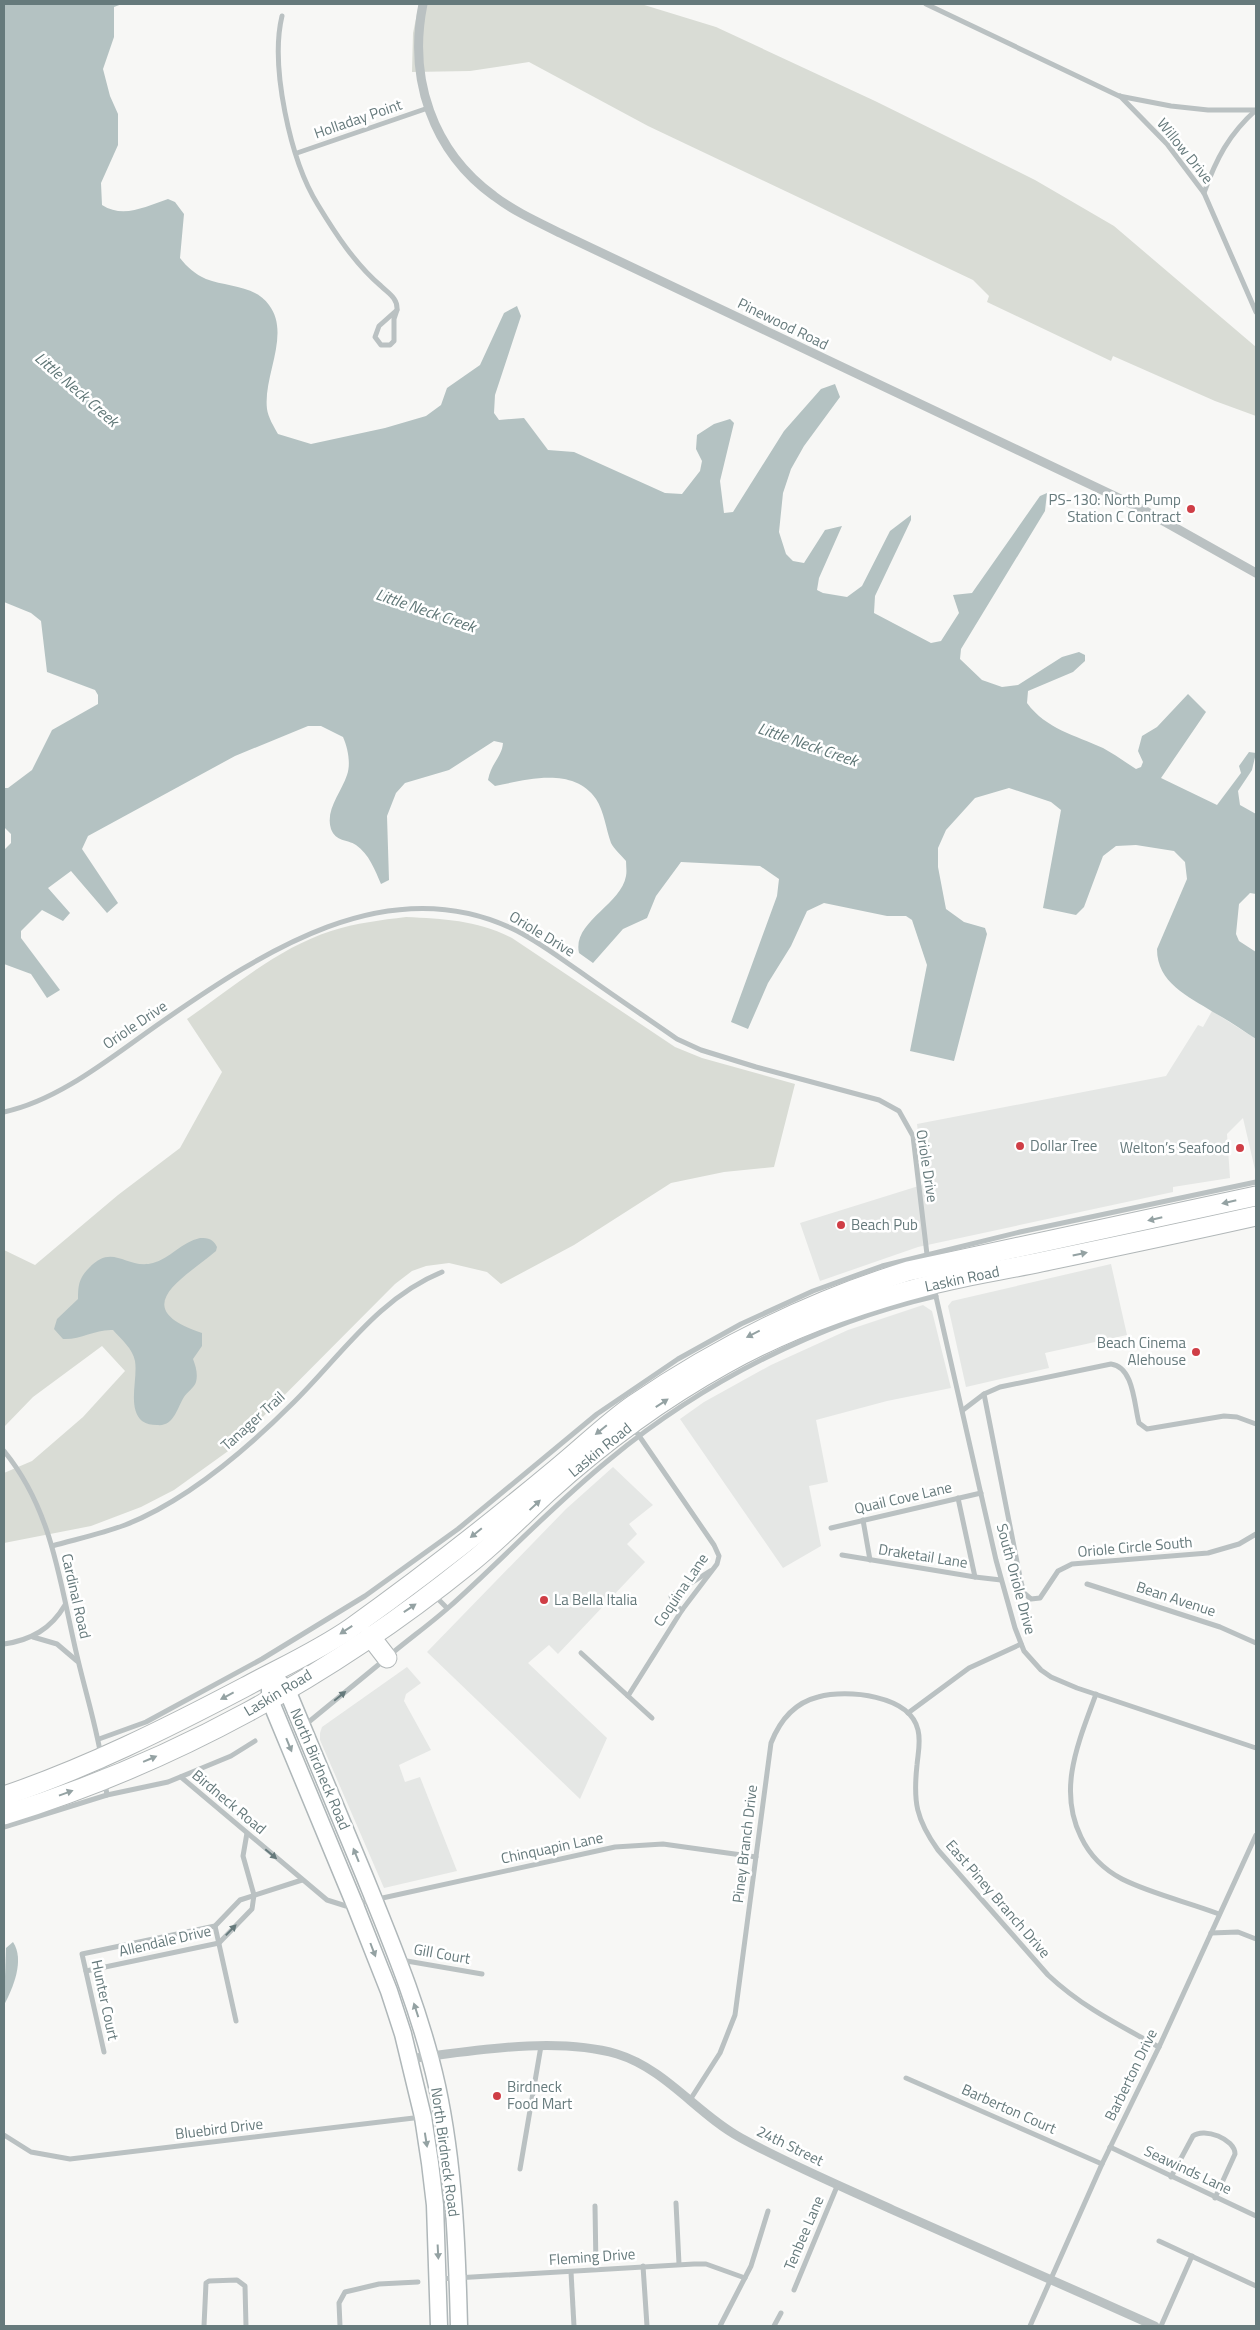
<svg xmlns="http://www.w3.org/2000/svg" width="1260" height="2330" font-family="'Titillium Web',sans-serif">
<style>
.built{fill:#e5e7e5}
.green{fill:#d9dcd5}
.water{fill:#b4c2c2}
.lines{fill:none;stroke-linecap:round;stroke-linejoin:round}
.secondary-casing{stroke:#afb7b9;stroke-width:19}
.primary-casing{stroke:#b1b7b8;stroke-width:21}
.minor{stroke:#bac1c2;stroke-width:5}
.tertiary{stroke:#bac1c2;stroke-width:9}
.secondary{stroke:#fff;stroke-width:16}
.primary{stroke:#fff;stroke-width:19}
.oneway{fill:#94a2a3}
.oneway2{fill:#667a7c}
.poi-dot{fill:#cf3e46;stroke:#fff;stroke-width:2}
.labels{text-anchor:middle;stroke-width:5;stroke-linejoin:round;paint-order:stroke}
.street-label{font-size:15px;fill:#667a7c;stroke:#fff}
.poi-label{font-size:15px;fill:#667a7c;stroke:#fff;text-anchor:start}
.water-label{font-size:16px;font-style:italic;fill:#607777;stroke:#fff}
</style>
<rect width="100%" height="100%" fill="#f7f7f5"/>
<!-- built -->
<g class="built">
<polygon points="1212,1011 1256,1039 1256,1174 1243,1118 1227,1134 1230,1178 1173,1187 1173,1192 918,1247 820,1281 800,1223 925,1184 917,1124 1166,1076 1198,1025 1203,1027"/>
<polygon points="1111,1264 1127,1335 1045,1353 1049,1368 966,1387 948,1306 952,1301"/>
<polygon points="923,1305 932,1311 951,1388 887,1401 816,1420 828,1482 809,1486 821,1546 783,1568 680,1419 704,1402 771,1365 848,1330"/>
<polygon points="613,1467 653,1505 629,1524 637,1534 627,1544 645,1562 558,1654 549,1645 528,1663 607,1738 580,1799 427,1652 566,1509"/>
<polygon points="407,1667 421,1683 406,1694 404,1701 431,1750 399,1765 405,1782 420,1777 457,1871 384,1888 320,1740 320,1733 322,1727"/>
</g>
<!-- green -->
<g class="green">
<polygon points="419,4 641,4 716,27 875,101 1035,180 1114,226 1256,347 1256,416 1215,401 1113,356 1111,361 987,302 989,296 973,280 648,126 529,62 470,71 412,72 413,33"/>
<path d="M406 917C444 919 477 920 512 938L675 1047 702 1058 795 1084 774 1167 724 1172 671 1183 574 1245 501 1284 487 1272 449 1263 426 1266 412 1271 395 1284 231 1449 174 1490 141 1507 91 1526 4 1543V1473L32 1461 83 1417 125 1371 102 1346 33 1397 4 1427V1250L35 1265 118 1195 180 1148 222 1072 187 1019C232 988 278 948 331 931 356 923 381 920 406 917Z"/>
</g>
<!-- water -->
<g class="water">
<path d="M4 4H122L114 7V37L103 69 110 96 118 114V145L101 183 102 205C124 219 146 206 168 199L175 202 184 214 180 258C187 267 195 274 206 279 227 287 255 285 269 305 291 334 263 376 267 409 268 417 274 427 278 434L311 444 385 428 426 416 441 405 447 388 480 365 504 313 517 306 521 316 495 395 494 413 499 420 524 418 548 450 574 452 665 493 682 494 700 471 702 461 696 449 697 435 714 424 730 419 734 423 720 481 724 513 733 512 784 431 821 389 835 384 840 397 804 446 791 469 783 493 779 532 786 554 793 561 804 563 825 530 842 526 819 578 817 590 823 593 847 597 862 586 890 531 911 515V520L875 596 874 613 931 643 941 641 959 613 953 595 972 593 1040 496 1047 493 1045 511 961 649 960 659 982 680 1002 687 1018 685 1062 657 1079 652 1085 655V661L1073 672 1028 691 1027 703C1046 729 1075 735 1103 748 1114 754 1125 762 1136 769L1141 767 1143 762 1138 751 1142 736 1157 727 1188 694 1206 712 1161 778 1217 805 1241 773 1239 766 1249 752 1256 753 1252 770 1238 791 1240 805 1256 814V894L1250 893 1239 904 1236 934 1239 941 1256 952V1039C1242 1030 1228 1020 1213 1012 1188 996 1157 983 1157 949L1187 879 1185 862 1174 851 1136 845 1116 846 1103 856 1084 907 1076 915 1043 908 1061 810 1051 802 1009 788 975 798 946 830 938 848V867L946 909 964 922 985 928 987 934 954 1061 910 1051 927 965 912 920 906 916H887L824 903 807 911 791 946 768 983 748 1029 731 1022 777 896 779 879 760 866 681 862 656 896 647 918 623 929 593 963 579 953C572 922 621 905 626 876 627 871 626 866 626 861 621 855 614 849 611 843 606 829 604 811 596 799 573 766 526 780 495 786L488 780C491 763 502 757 503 743L494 741 449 770 405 783 396 793 387 816 389 880 381 884C375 870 369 854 356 845 347 839 336 842 331 829 325 810 341 793 347 775 351 764 348 748 343 737L321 726H308L235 756 88 836 82 849 118 903 107 913 71 871 48 888 70 913 63 921 42 910 21 931V938L60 990 47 998 31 974 4 964V850L11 843V834L4 827V788H8L32 770 52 730 98 704V695L95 690 47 672 41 621 31 613 4 602Z"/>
<path d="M200 1238C209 1238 213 1239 217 1247L216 1251C183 1279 126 1308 202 1333V1346L193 1359C196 1367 198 1374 196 1382 194 1388 187 1392 184 1397 177 1408 174 1427 157 1425 151 1425 147 1424 142 1421 127 1408 138 1379 135 1361 132 1348 122 1340 113 1330 95 1329 81 1340 63 1339L54 1329 57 1319 78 1299C78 1285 79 1278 89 1268 113 1242 126 1270 153 1263 169 1259 182 1242 200 1238Z"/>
<path d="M13 1942C25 1960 13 1988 4 2005L6 1948Z"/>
</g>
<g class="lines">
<!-- secondary casing -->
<g class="secondary-casing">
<g id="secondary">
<path d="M270 1673 287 1690C313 1751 338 1813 364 1875 392 1944 421 2013 437 2086 454 2165 457 2245 459 2326"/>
<polyline points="270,1688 270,1700 355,1905 389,1991 403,2034 423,2117 430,2163 435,2205 439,2326"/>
</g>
</g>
<!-- primary casing -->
<g class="primary-casing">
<g id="primary">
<polyline points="370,1636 387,1658"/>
<path d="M4 1796C87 1768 167 1728 245 1687 280 1668 318 1651 351 1628 421 1578 490 1524 556 1469 582 1448 606 1424 633 1405 718 1347 811 1301 908 1271L1256 1196"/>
<path d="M4 1815C173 1763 332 1675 469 1564 497 1542 522 1516 548 1492 602 1443 662 1399 725 1364 789 1328 860 1303 930 1285 967 1275 1004 1270 1041 1262 1113 1247 1185 1232 1256 1216"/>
</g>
</g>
<!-- minor -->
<g class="minor">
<polyline points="926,4 1119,96 1171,106 1208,110 1256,110"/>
<path d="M282 16C270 66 290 160 318 205 335 233 355 264 381 286 388 293 398 298 397 310"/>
<polyline points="1120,96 1167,144 1204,193 1256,312"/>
<polyline points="297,153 428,108"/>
<path d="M1204 193C1216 159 1229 134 1256 110"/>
<polygon points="397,310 394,319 394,341 390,345 381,345 375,337 379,326"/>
<path d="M4 1112C61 1100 115 1054 163 1021 263 952 386 870 511 928 535 939 557 956 579 971 611 994 644 1016 677 1039L701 1050 756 1067 879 1100 899 1111 913 1136 928 1263"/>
<polyline points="934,1288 996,1560 1015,1628 1024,1651 1041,1670 1051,1677 1077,1688 1256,1748"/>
<polyline points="984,1394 1021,1582 1024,1593 1031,1599 1040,1598 1058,1571 1072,1564 1208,1553 1239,1544 1256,1534"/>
<path d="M963 1410 984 1394 1000 1387 1111 1364C1134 1367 1134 1405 1139 1423L1147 1429 1224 1416 1237 1417 1256 1424"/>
<path d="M4 1451C54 1512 60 1586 78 1660 87 1698 99 1735 104 1774"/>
<polyline points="958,1498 975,1577"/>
<polyline points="863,1520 870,1560"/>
<polyline points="831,1528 981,1493"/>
<path d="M52 1546C77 1539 101 1534 125 1525 186 1501 247 1449 293 1403 340 1357 378 1298 442 1272"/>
<polyline points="842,1555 975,1577 1001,1580"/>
<polyline points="1087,1584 1220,1627 1256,1643"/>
<polyline points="434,1595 447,1608"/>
<polyline points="682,1610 673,1604 671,1596 710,1571"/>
<polyline points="33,1637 57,1644 77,1661"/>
<path d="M4 1644C31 1640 51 1629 65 1605"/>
<polyline points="581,1653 652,1718"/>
<path d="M390 1655C409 1639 430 1624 448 1608 503 1559 553 1505 610 1459 703 1382 818 1323 936 1296"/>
<path d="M1096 1694C1079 1741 1057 1789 1081 1837 1090 1856 1103 1869 1122 1879 1152 1894 1188 1902 1219 1914"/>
<polyline points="628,1696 682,1610 717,1564 719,1556 714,1545 633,1427"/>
<polyline points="908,1713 969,1668 1021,1644"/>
<polyline points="305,1725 383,1661"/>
<polyline points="99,1739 146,1722 262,1659 365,1596 458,1529 597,1414 678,1359 741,1324 813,1291 882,1266 1020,1232 1256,1182"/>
<polyline points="181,1777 327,1900 346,1906 615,1847 663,1844 756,1857"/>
<polyline points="105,1783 107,1795"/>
<polyline points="4,1827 107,1795 168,1782 231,1756 255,1741"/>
<polyline points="215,1926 236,2021"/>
<polyline points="1211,1933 1238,1932 1256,1939"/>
<polyline points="401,1960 482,1974"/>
<polyline points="86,1971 219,1943 252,1909 254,1895 243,1856 247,1833"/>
<polyline points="104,2052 82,1954 215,1926 240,1900 302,1880"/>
<polyline points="906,2078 1102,2164"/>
<path d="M690 2100 720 2053 735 2015 771 1743C780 1720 794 1703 818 1697 847 1689 910 1695 918 1730 921 1742 918 1753 917 1765 913 1802 916 1819 938 1850L1048 1975C1082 2007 1119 2025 1159 2047"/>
<polyline points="4,2135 31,2152 70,2159 439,2115"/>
<polyline points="1110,2147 1256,2216"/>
<polyline points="520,2169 541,2046"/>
<path d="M1171 2177 1193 2136C1204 2127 1235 2139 1235 2154L1215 2198"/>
<polyline points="676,2203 679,2264"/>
<polyline points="595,2206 596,2268"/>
<polyline points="1159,2241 1256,2286"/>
<polyline points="643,2266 647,2326"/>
<polyline points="571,2272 574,2326"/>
<polyline points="439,2279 694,2264 706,2264 745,2278"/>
<polyline points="794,2290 838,2184"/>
<polyline points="204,2326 206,2283 209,2281 237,2280 245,2286 246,2326"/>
<polyline points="340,2326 339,2303 345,2292 379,2284 418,2282"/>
<polyline points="720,2326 751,2266 768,2211"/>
<polyline points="774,2326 781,2313"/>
<polyline points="1030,2326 1102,2164 1159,2047 1256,1835"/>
<polyline points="1161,2326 1192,2256"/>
</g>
<!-- tertiary -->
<g class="tertiary">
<path d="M423 4C408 78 432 151 494 196 515 212 540 223 564 235L1142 509 1256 573"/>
<path d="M409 2059C473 2051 555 2036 617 2054 666 2069 697 2114 741 2138 790 2165 843 2187 893 2210 981 2249 1068 2287 1155 2326"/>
</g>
<!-- secondary -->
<use href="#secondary" class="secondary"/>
<!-- primary -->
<use href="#primary" class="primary"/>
</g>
<!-- one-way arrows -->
<defs><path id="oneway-solid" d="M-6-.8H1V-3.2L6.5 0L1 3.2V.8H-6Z" transform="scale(1.25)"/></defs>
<g class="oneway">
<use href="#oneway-solid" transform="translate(1229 1202) rotate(167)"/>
<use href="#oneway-solid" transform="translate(1155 1219) rotate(167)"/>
<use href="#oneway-solid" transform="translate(1080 1254) rotate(-12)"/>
<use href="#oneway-solid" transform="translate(753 1334) rotate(153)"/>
<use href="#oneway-solid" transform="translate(662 1403) rotate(-33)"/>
<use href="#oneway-solid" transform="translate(601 1430) rotate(141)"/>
<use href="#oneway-solid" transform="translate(535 1505) rotate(-43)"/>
<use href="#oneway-solid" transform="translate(476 1533) rotate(141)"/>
<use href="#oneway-solid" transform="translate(410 1608) rotate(-34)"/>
<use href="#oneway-solid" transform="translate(346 1630) rotate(147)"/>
<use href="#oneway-solid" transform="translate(227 1696) rotate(152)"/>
<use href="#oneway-solid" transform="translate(289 1745) rotate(68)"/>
<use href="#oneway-solid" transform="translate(150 1759) rotate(-23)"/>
<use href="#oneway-solid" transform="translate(66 1793) rotate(-20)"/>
<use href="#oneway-solid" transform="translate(356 1855) rotate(-112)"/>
<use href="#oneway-solid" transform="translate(373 1950) rotate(69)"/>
<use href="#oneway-solid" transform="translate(416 2010) rotate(-108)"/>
<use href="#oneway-solid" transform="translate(426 2140) rotate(81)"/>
<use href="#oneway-solid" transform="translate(438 2252) rotate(87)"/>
</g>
<g class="oneway2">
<use href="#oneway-solid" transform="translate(340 1696) rotate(-39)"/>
<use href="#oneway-solid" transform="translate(271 1854) rotate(40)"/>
<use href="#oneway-solid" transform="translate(231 1930) rotate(-46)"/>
</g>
<!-- markers -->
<g class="poi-dot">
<circle cx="1191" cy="509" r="5"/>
<circle cx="1020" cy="1146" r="5"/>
<circle cx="1240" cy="1148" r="5"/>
<circle cx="841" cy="1225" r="5"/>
<circle cx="1196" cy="1352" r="5"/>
<circle cx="544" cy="1600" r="5"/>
<circle cx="497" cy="2096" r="5"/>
</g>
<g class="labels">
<!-- street labels -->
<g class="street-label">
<text transform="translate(358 119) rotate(-19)" y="5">Holladay Point</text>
<text transform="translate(1185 151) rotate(51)" y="5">Willow Drive</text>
<text transform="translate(783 324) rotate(26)" y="5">Pinewood Road</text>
<text transform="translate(542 934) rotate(31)" y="5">Oriole Drive</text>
<text transform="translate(135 1025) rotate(-34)" y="5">Oriole Drive</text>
<text transform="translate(927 1166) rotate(81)" y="5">Oriole Drive</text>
<text transform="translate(962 1279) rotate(-12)" y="5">Laskin Road</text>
<text transform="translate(253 1421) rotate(-42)" y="5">Tanager Trail</text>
<text transform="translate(600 1450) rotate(-39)" y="5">Laskin Road</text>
<text transform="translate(903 1498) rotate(-13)" y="5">Quail Cove Lane</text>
<text transform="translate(1135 1547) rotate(-5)" y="5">Oriole Circle South</text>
<text transform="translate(923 1556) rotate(9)" y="5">Draketail Lane</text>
<text transform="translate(1016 1579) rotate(75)" y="5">South Oriole Drive</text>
<text transform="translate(681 1590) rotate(-56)" y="5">Coquina Lane</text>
<text transform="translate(76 1596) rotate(77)" y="5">Cardinal Road</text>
<text transform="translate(1176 1599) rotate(18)" y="5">Bean Avenue</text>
<text transform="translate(278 1693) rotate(-31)" y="5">Laskin Road</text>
<text transform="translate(320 1769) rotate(67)" y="5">North Birdneck Road</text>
<text transform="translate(229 1802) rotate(40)" y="5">Birdneck Road</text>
<text transform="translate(745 1844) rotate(-83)" y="5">Piney Branch Drive</text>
<text transform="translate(552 1848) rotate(-12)" y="5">Chinquapin Lane</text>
<text transform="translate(998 1899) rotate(49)" y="5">East Piney Branch Drive</text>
<text transform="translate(165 1941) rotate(-13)" y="5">Allendale Drive</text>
<text transform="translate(442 1954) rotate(10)" y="5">Gill Court</text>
<text transform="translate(105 2000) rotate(78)" y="5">Hunter Court</text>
<text transform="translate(1131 2075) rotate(-64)" y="5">Barberton Drive</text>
<text transform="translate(1009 2109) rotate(24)" y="5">Barberton Court</text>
<text transform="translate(219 2129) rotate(-7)" y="5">Bluebird Drive</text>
<text transform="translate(790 2146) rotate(26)" y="5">24th Street</text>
<text transform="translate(445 2152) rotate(82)" y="5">North Birdneck Road</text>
<text transform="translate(1188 2170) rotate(25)" y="5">Seawinds Lane</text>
<text transform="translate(804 2233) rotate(-67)" y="5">Tenbee Lane</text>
<text transform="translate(592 2257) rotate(-4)" y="5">Fleming Drive</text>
</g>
<!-- poi labels -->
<g class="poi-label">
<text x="1181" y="505" text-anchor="end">PS-130: North Pump<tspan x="1181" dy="17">Station C Contract</tspan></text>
<text x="1030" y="1151">Dollar Tree</text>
<text x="1230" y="1153" text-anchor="end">Welton’s Seafood</text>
<text x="851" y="1230">Beach Pub</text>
<text x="1186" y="1348" text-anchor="end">Beach Cinema<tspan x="1186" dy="17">Alehouse</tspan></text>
<text x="554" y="1605">La Bella Italia</text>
<text x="507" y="2092">Birdneck<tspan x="507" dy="17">Food Mart</tspan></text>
</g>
<!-- water labels -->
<g class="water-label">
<text transform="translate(77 389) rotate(41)" y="6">Little Neck Creek</text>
<text transform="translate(426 610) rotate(19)" y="6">Little Neck Creek</text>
<text transform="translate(808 744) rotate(19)" y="6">Little Neck Creek</text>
</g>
</g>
<!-- border -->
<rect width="1260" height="2330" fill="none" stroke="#667a7c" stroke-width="10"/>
</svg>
